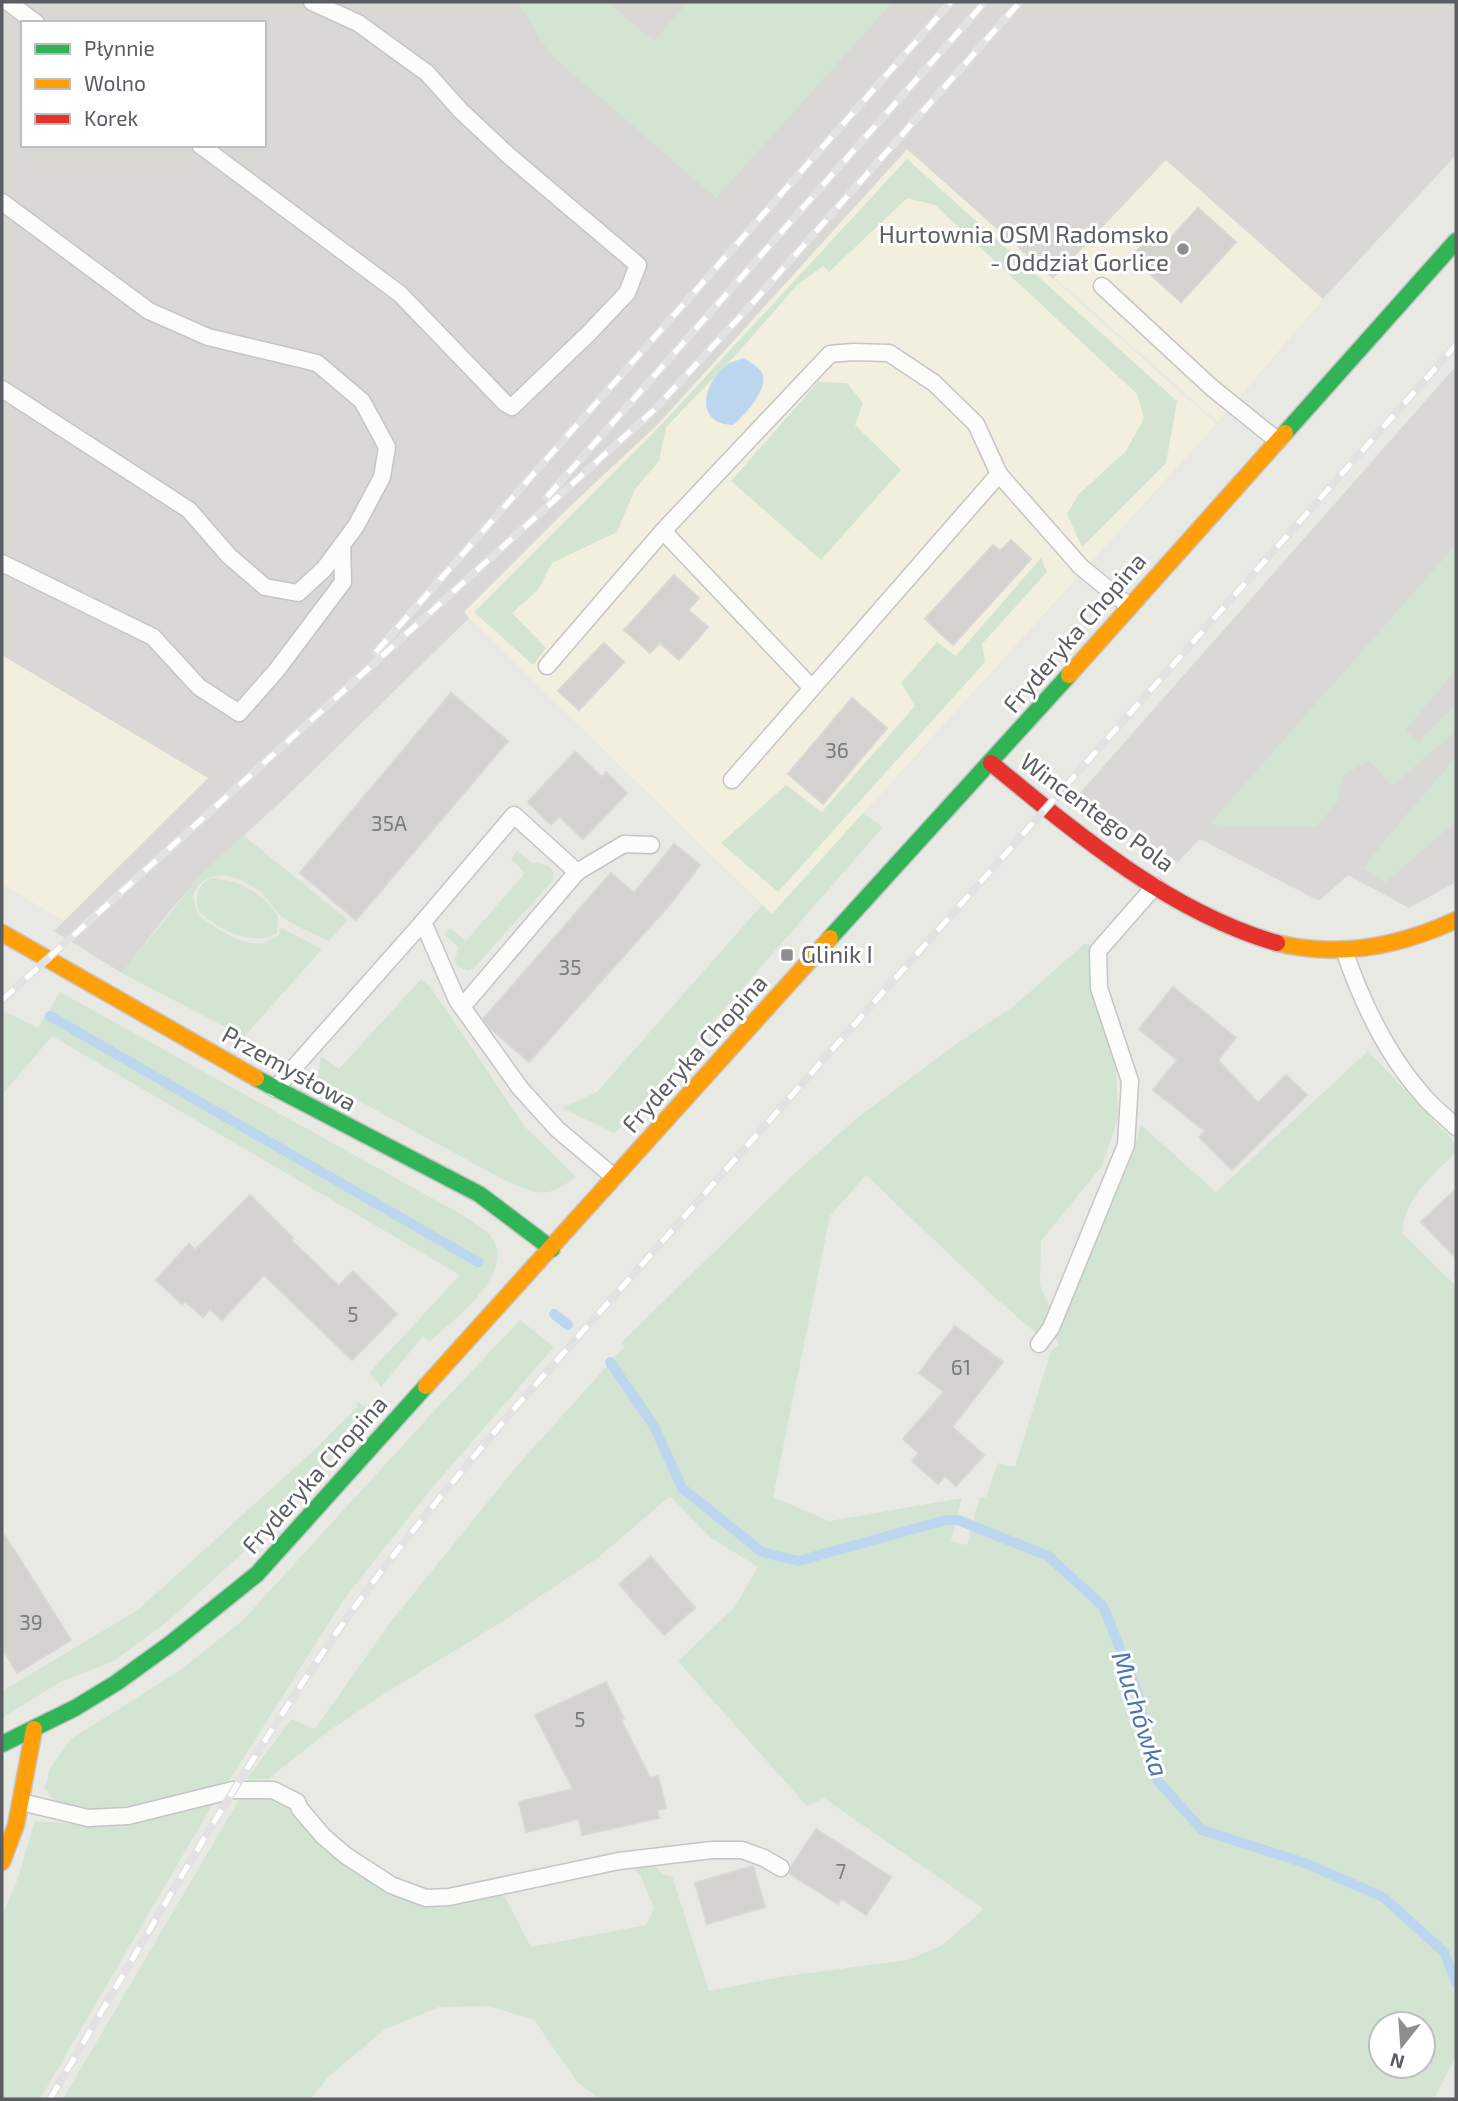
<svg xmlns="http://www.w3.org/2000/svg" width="1458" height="2101" font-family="'Exo 2',sans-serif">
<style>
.commercial{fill:#f2efde}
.industrial{fill:#d9d8d4;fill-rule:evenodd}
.green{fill:#d3e4d2;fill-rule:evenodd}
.water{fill:#bcd6f0}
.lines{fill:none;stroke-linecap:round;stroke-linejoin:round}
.stream{stroke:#bcd6f0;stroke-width:10}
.building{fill:#d3d2cf;stroke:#d8d7d4;stroke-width:2}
.lane-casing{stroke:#c5c5c5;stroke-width:19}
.fast-casing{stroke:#c4c5c5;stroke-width:19}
.slow-casing{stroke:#c4c5c5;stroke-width:19}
.jam-casing{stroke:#c4c5c5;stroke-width:19}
.lane{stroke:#fcfcfb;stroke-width:16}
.fast{stroke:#30b455;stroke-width:16}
.slow{stroke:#ff9f0a;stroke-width:16}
.jam{stroke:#e5322d;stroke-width:16}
.rail-casing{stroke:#e1e2e1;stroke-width:8}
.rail{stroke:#fff;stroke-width:5;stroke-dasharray:16;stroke-linecap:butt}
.poi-dot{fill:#8c8e8f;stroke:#fff;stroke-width:2.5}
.labels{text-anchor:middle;stroke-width:6;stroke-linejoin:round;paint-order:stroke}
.number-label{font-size:21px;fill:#797b7d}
.poi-label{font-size:24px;fill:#5a5d61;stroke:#fff;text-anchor:end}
.street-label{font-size:24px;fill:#5a5d61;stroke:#fff}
.water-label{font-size:26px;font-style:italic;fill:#4c74ad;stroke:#fff}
</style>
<rect width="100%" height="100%" fill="#e9e9e4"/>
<!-- commercial -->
<g class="commercial">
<polygon points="908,149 1216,424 772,914 463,612 565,511 658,424"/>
<polygon points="1166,160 1323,299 1218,422 1054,277"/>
<polygon points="2,655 209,778 64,921 2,884"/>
</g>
<!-- industrial -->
<g class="industrial">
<path d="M2 2H1456V155L1323 299 1166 160 1053 279 907 149 658 424 565 511 464 612 469 618 286 797 208 868 169 912 122 973 54 931 208 778 2 655ZM23 23H264V145H23Z"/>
<polygon points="1456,366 1456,882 1409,908 1348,875 1319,901 1200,839 1178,862 1079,794"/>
</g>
<!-- green -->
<g class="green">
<polygon points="517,2 607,2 654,41 688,2 893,2 716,198 550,54"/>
<polygon points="907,159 1177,401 1166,463 1082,547 1067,514 1079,494 1126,451 1144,418 1137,394 935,205 907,198 829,272 823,266 797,285 736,355 666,427 659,461 635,489 617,532 552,563 538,590 512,613 546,648 533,665 474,612 659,427"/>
<polygon points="818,382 847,383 863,403 855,425 901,470 821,560 731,481"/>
<polygon points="1456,545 1456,669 1405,731 1419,741 1456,705 1456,731 1392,786 1369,760 1343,776 1338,801 1316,827 1231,826 1219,829 1211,822"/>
<polygon points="1041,558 1047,572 982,644 985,662 778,892 721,843 786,785 822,812 915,706 901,683 937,642 956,656"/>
<polygon points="1456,757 1456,821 1385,883 1363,869 1388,836"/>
<polygon points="863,813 883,827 625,1123 614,1133 562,1108 597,1092 762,905 772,914"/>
<path d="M243 835 348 920 329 941C315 934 291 925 280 915 272 907 267 896 258 890 237 875 206 865 193 895L197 914C214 927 241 947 264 943 269 942 275 937 279 935L281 928 322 949 244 1037 122 973 201 875Z"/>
<polygon points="517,851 532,863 538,862 550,867 554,874 553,880 474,968 468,971 459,967 454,961 459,947 444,935 450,928 466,941 525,873 511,859"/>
<path d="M212 878C240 880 262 893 278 916L277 933C250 948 221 929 199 912 195 896 196 885 212 878Z"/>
<path d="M1084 944H1089L1091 993 1116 1066 1118 1118 1102 1166 1041 1241 1040 1285 1050 1308 1038 1335 992 1295 866 1175 830 1216 773 1497 829 1521 962 1498 951 1541 967 1545 979 1498 986 1497 998 1463 1015 1467 1051 1351 1059 1345 1054 1334 1069 1305 1128 1166 1141 1125 1216 1192 1368 1051 1456 1144V1152C1432 1177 1405 1196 1402 1233L1456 1286V2056L1434 2099H600L578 2083 534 2020 489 2006 439 2007 385 2029 328 2077 311 2099H63L241 1796 260 1794 285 1802 323 1845 443 1903 503 1894 531 1947 646 1925 654 1908 640 1875 632 1867 652 1863 664 1875 672 1876 709 1991 786 1976 908 1960 941 1946 984 1909 824 1798 807 1806 678 1661 734 1608 758 1567 710 1537 670 1496 599 1557 500 1623 387 1692 326 1733 268 1779H247L291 1719 315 1729 389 1624 516 1467 624 1347 621 1343 794 1174 857 1118 956 1044 1014 1006ZM1381 2024H1423V2066H1381Z"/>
<path d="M421 979 431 988 526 1128 576 1177C546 1199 540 1195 506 1181L317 1078 321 1056 339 1069Z"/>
<path d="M60 992 464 1216C471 1221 480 1226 487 1232 524 1269 454 1318 430 1342L423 1336 381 1387 369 1373 460 1275 52 1036 2 1095V1010L38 1028Z"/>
<path d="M520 1320 554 1347 432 1488 344 1599 227 1784C185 1795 71 1837 45 1788L50 1768 71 1739 179 1671 242 1621 436 1409Z"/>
<polygon points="358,1402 368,1408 369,1413 364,1424 248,1548 167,1622 114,1661 60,1682 2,1718 2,1691 138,1610 316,1448 358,1406 356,1403"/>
<polygon points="214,1802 40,2099 2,2099 2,1916 17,1881 35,1821 106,1826"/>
</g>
<!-- water -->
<path class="water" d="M744 358C750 362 759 367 762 373 770 387 744 416 733 425 692 423 704 381 728 364 733 361 739 360 744 358Z"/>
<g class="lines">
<!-- stream -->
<g class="stream">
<polyline points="50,1016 478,1262"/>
<polyline points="554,1314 568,1325"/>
<polyline points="610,1362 654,1426 682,1488 762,1552 798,1561 946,1520 958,1520 1048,1556 1103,1606 1137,1691 1158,1781 1202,1830 1305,1863 1383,1897 1444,1952 1456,1982"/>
</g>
</g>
<!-- building -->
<g class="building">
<polygon points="1198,208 1236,242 1181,302 1131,257 1156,230 1168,241"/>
<polygon points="1011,540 1031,559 953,645 925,619 993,545 1000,551"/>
<polygon points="674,575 699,598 688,610 708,627 679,660 660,643 650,653 624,630"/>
<polygon points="604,643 624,662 579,710 558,691"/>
<polygon points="451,693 508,741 356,920 300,873"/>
<polygon points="852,698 887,728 823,804 788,774"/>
<polygon points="575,752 602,777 606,772 627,793 583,839 559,816 551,825 528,802"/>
<polygon points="674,844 700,865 671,903 529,1062 489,1027 483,1019 611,873 634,893"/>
<polygon points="1173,987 1236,1038 1218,1060 1258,1103 1286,1075 1307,1095 1232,1170 1199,1137 1205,1131 1153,1090 1177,1060 1139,1029"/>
<polygon points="1456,1189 1456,1258 1421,1222"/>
<polygon points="250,1195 293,1238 291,1240 339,1286 353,1271 397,1314 352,1360 264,1275 222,1320 210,1309 203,1317 185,1301 182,1304 156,1280 189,1244 195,1250"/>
<polygon points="955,1326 1003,1362 952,1427 984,1455 956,1486 945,1476 938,1484 912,1461 919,1453 903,1439 944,1392 919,1373"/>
<polygon points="2,1531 71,1640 17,1673 2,1648"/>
<polygon points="651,1557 695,1608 664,1635 619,1584"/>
<polygon points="606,1682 624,1719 621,1720 650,1778 658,1776 666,1808 657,1810 659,1818 582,1835 579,1819 526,1832 519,1802 573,1789 535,1715"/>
<polygon points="816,1829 891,1877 866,1915 842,1899 838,1904 790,1874 791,1867"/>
<polygon points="753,1866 765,1907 707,1924 695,1883"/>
</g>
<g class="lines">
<!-- lane casing -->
<g class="lane-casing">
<g id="lane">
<polyline points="8,2 36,23"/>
<polyline points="200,145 400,294 505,403 512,407 588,334 627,293 638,265 508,155 461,111 427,73 358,23 312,2"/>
<polyline points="2,202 149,311 208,337 317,363 362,401 387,447 382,477 356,526 324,569 298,593 265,587 229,556 189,510 2,389"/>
<polyline points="1102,286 1211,387 1278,441"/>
<polyline points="663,531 812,688"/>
<polyline points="2,563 153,637 199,687 239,713 276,671 343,582 342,545"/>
<polyline points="547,666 663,531 830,354 853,352 889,353 934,383 976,424 999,474 1081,567 1129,606"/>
<polyline points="732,780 999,474"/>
<path d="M1344 950C1361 1000 1386 1053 1421 1093 1431 1106 1445 1116 1456 1127"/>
<polyline points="462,1007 577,872"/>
<polyline points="275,1089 423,922"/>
<polyline points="614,1177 557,1129 520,1088 457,1000 423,922 514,815 577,872 624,844 651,845"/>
<polyline points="1039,1344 1051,1328 1126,1145 1130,1081 1099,988 1098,951 1155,886"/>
<polyline points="21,1802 88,1818 128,1816 233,1790 273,1790 297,1802 300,1809 323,1836 345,1855 391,1885 426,1898 449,1897 619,1861 712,1850 742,1850 764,1858 781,1868"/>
</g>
</g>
<!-- fast casing -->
<g class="fast-casing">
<g id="fast">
<polyline points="1285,433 1456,241"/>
<polyline points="830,938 1069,675"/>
<polyline points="256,1078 479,1194 552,1249"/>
<polyline points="2,1744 75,1708 116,1683 170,1644 257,1574 426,1386"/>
</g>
</g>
<!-- slow casing -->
<g class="slow-casing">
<g id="slow">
<polyline points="1069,675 1285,433"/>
<polyline points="2,933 256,1078"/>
<path d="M1277 943C1338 958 1400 946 1456 920"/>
<polyline points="426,1386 830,938"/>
<polyline points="2,1862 16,1825 34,1729"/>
</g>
</g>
<!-- jam casing -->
<g class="jam-casing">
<path id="jam" d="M991 763C1076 833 1169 912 1277 943"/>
</g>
<!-- lane -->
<use href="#lane" class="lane"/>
<!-- fast -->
<use href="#fast" class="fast"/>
<!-- slow -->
<use href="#slow" class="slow"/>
<!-- jam -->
<use href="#jam" class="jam"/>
<!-- rail casing -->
<g class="rail-casing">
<g id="rail">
<polyline points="547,497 985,2"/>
<polyline points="376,652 951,2"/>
<polyline points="2,1000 655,409 749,307 1020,2"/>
<path d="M50 2099C144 1941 234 1780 339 1629 393 1552 454 1480 514 1409L1456 345"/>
</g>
</g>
<!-- rail -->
<use href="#rail" class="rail"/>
</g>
<!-- markers -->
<g class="poi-dot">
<circle cx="1183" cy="249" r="7"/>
<rect x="780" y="948" width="14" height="14" rx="3.5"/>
</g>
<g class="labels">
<!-- number labels -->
<g class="number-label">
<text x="837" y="758">36</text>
<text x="389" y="831">35A</text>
<text x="570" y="975">35</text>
<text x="353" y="1322">5</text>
<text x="961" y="1375">61</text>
<text x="31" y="1630">39</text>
<text x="580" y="1727">5</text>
<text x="841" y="1879">7</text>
</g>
<!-- poi labels -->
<g class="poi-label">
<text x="1169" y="243">Hurtownia OSM Radomsko<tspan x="1169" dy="28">- Oddział Gorlice</tspan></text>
<text x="801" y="963" text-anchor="start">Glinik I</text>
</g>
<!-- street labels -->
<g class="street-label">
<text transform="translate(1075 633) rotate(-49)" y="8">Fryderyka Chopina</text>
<text transform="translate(1097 813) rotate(36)" y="8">Wincentego Pola</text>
<text transform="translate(695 1054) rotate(-48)" y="8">Fryderyka Chopina</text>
<text transform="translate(289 1069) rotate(29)" y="8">Przemysłowa</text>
<text transform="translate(315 1475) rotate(-48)" y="8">Fryderyka Chopina</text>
</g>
<!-- water labels -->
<g class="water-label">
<text transform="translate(1140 1714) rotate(72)" y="9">Muchówka</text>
</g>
</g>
<!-- border -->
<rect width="1458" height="2101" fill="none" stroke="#5a5d61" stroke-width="7"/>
<!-- legend -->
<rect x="21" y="21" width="245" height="126" fill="#ffffff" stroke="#bdbec0" stroke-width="2"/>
<rect x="35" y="44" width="35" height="10" fill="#30b455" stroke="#bdbec0" stroke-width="2"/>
<text x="84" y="56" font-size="21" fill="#5a5d61">Płynnie</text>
<rect x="35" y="79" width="35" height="10" fill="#ff9f0a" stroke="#bdbec0" stroke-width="2"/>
<text x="84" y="91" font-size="21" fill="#5a5d61">Wolno</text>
<rect x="35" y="114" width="35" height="10" fill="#e5322d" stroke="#bdbec0" stroke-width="2"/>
<text x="84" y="126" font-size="21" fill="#5a5d61">Korek</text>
<!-- north arrow -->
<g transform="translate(1402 2045) rotate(197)"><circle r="33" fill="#ffffff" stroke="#bdbec0" stroke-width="2"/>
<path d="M0-5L12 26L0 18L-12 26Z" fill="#8c8e8f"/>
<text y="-10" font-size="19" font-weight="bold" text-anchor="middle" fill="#5a5d61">N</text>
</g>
</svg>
